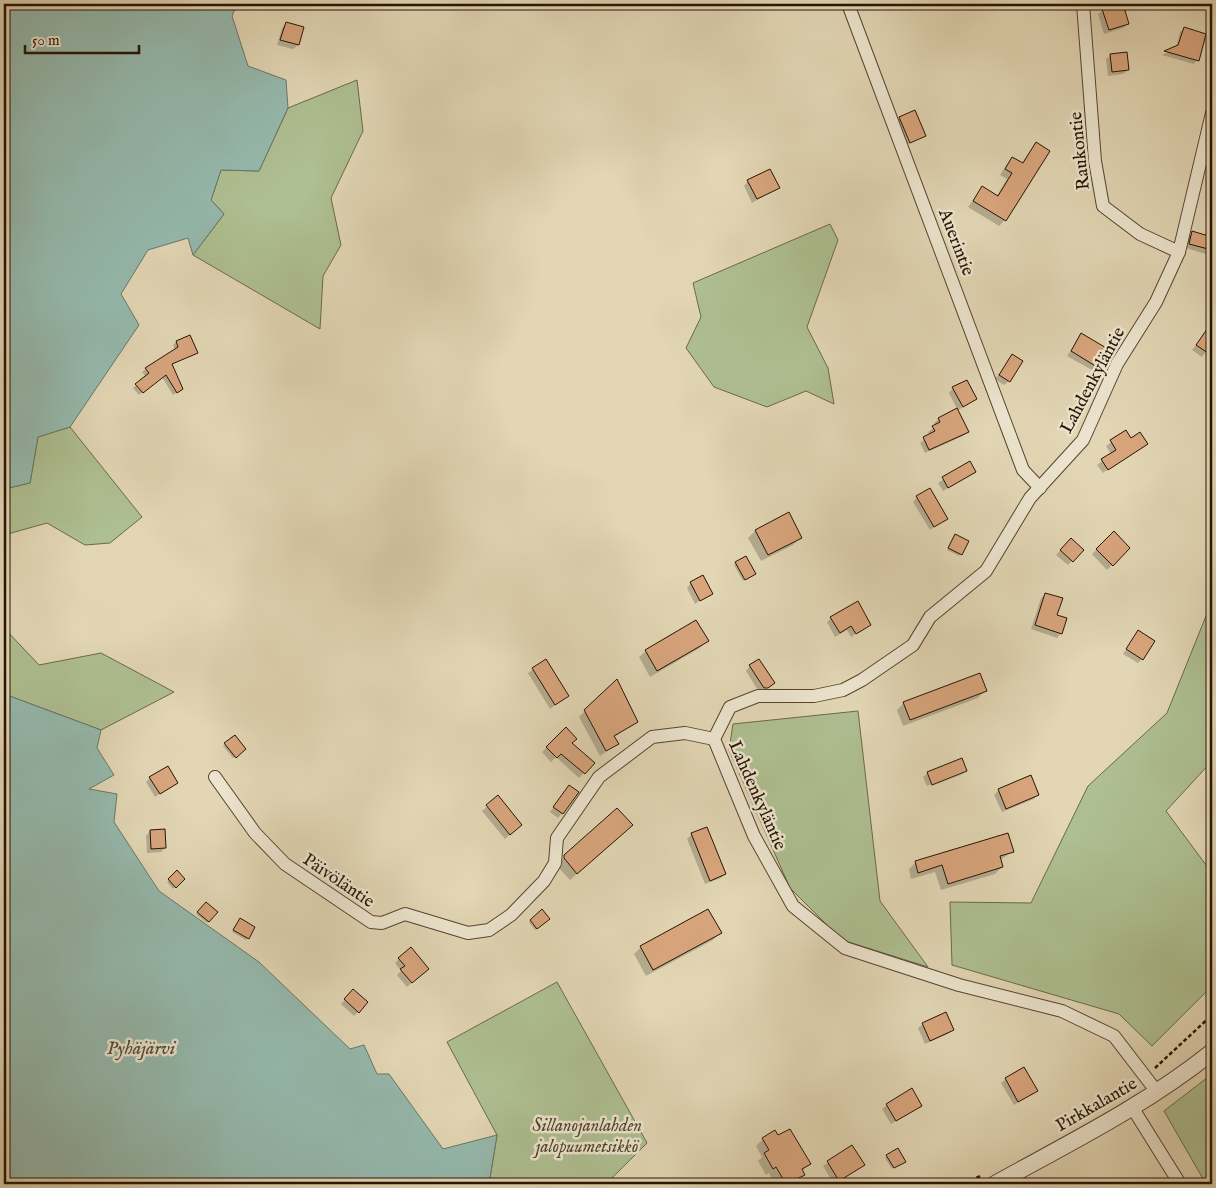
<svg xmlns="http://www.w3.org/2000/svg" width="1216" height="1188" font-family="'IM FELL English',serif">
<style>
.green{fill:#aebf91;stroke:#6a694a}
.water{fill:#95b9ad;stroke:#697769}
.shadow{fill:#0003}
.building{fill:#d8a57d;stroke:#261303}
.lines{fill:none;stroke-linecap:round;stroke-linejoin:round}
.minor-casing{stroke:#55442f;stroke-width:14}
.tertiary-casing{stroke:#55442f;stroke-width:18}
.path{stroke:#261303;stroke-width:2.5;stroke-dasharray:4 2.5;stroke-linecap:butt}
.minor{stroke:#ece4ce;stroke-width:12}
.tertiary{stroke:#ece4ce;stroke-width:16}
.labels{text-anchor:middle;stroke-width:5;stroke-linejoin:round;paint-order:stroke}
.street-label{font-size:18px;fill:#261303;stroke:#ece4ce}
.park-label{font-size:18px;font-style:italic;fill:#4f472e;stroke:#ece4ce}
.water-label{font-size:19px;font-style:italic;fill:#4d4d3e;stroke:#ece4ce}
</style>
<rect width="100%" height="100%" fill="#e2d6b4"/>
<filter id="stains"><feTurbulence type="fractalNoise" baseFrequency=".004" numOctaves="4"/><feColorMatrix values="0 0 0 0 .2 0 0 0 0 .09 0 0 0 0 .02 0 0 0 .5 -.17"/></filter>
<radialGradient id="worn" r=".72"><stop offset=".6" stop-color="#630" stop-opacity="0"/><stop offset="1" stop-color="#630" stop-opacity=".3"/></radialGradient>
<!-- green -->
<g class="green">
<polygon points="357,80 363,131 331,198 341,245 323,276 320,329 193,255 224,214 211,200 221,170 259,171 288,108"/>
<polygon points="830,224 838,240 807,327 828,368 834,404 806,391 767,407 714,387 686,348 701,317 693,283"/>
<polygon points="70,427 142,517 110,543 85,545 47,523 4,535 4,489 30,483 38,437"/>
<polygon points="1212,601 1212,761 1166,811 1212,873 1212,986 1152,1046 1119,1014 952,965 950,902 1031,903 1088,786 1167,713"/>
<polygon points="4,628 39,665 101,653 174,692 101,730 4,694"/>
<polygon points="858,711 880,901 928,967 842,940 790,888 729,750 733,724"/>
<polygon points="557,982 647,1143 606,1184 520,1184 490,1178 497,1135 447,1042"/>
<polygon points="1212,1074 1212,1184 1206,1184 1164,1111"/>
</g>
<!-- water -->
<g class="water">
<polygon points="4,4 237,4 232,16 248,66 286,80 288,108 259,171 221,170 211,200 224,214 193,255 188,238 148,250 121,294 139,325 70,427 38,437 30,483 4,489"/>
<polygon points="4,694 101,730 97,748 114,775 89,789 117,794 114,822 159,891 259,962 350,1049 364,1045 377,1074 389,1074 443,1149 497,1135 489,1184 4,1184"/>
</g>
<!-- shadow -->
<g class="shadow">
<polygon points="1103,10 1128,24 1123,28 1104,34 1098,14"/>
<polygon points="286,23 298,45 293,49 277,45 282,28"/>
<polygon points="1184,29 1197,60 1194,64 1162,55 1176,48 1180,32"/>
<polygon points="1111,55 1128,70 1123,74 1108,76 1106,59"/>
<polygon points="900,118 924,136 905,146 895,122"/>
<polygon points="1036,143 1005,220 999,226 968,207 982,188 996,197 1007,179 1000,175 1007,164 1013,159 1021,164"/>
<polygon points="748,181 778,188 752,203 744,186"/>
<polygon points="1193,233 1212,238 1212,256 1186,248 1188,237"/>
<polygon points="1207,331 1212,335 1212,344 1202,357 1192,350"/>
<polygon points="1081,335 1096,366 1092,370 1067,356"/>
<polygon points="176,342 196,353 171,365 182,389 173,395 162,377 139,395 133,388 146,377 142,372 175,350 173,345"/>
<polygon points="1012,356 1009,381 1004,385 995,379"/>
<polygon points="953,388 976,399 957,411 967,432 963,436 925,453 920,443 930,435 928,432 936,426 934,423 939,419 957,409 949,393"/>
<polygon points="1125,432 1130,440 1147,443 1103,473 1097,465 1111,454 1106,446"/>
<polygon points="970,463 975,472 943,491 938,483"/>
<polygon points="917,497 947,518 930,530 913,502"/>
<polygon points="788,514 800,538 793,545 761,561 748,538 755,531"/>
<polygon points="1114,533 1129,548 1107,570 1092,554"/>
<polygon points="955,535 961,554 959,556 947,550"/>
<polygon points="1071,539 1082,550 1068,565 1056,555"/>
<polygon points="736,563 752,576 743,581 734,565"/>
<polygon points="691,583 711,593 695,604 687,588"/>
<polygon points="1046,594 1061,633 1057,638 1031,629 1041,598"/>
<polygon points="831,618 870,624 851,637 847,630 835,637 827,622"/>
<polygon points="1138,632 1142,659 1138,663 1123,654"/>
<polygon points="707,641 700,648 650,677 639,657 646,651"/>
<polygon points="546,660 568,696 550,709 528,673"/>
<polygon points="750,666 773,683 759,692 746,671"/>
<polygon points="616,681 637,722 614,737 617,744 600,756 579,717"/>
<polygon points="985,691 978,698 903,726 897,710 904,703"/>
<polygon points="566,729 570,743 593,763 579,778 556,757 551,762 542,752"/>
<polygon points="234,736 245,749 233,758 223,746"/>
<polygon points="966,770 962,774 962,771 927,786 923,777 928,773"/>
<polygon points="962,774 961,775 928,788"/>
<polygon points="150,778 176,783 155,797 146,782"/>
<polygon points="569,786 562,813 558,818 550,812"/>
<polygon points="999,790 1038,794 1034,799 1002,812 994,795"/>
<polygon points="498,797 516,829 505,839 482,811"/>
<polygon points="150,831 165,848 161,852 147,853 146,836"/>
<polygon points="624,832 570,880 557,866 565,856"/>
<polygon points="692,834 725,874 721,878 705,884 687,839"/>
<polygon points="1012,852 1000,860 1002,867 995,874 941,890 935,872 911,879 909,869 916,862"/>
<polygon points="177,872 184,879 173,889 167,882"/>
<polygon points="206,904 216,913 207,923 196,914"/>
<polygon points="542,911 547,921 535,930 529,922"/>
<polygon points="238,922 248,938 246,940 232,932"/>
<polygon points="720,933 713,940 646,976 634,954 641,947"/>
<polygon points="399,959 423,973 407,987 397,975 401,971 395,963"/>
<polygon points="349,995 358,1012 354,1016 341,1004"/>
<polygon points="923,1024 952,1030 948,1034 925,1044 918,1028"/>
<polygon points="1006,1079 1036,1091 1014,1105 1001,1083"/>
<polygon points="887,1105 921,1105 891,1124 882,1109"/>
<polygon points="778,1137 809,1164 802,1171 804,1174 792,1184 775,1184 769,1173 766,1175 758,1161 762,1157 756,1146 763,1139"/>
<polygon points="852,1147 863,1165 834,1184 823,1166"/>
<polygon points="887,1156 902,1163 892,1169 885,1158"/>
</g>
<!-- building -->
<g class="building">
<polygon points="1119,4 1123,4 1129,24 1109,30 1102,9"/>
<polygon points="286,22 304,27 299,45 280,40"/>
<polygon points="1184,27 1206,34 1199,61 1164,51 1178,45"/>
<polygon points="1127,52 1129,70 1112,72 1110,54"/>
<polygon points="915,110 926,136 910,143 899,117"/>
<polygon points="1036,142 1050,151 1006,221 973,201 982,186 998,196 1012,173 1005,169 1012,157 1023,163"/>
<polygon points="770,169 780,188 757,199 747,180"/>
<polygon points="1192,231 1212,237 1212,250 1189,244"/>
<polygon points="1212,322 1212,347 1208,353 1196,345"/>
<polygon points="1081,333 1108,349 1097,367 1071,351"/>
<polygon points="190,335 198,353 172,364 183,389 177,393 166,375 143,393 135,384 149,373 145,368 178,347 176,341"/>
<polygon points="1012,354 1023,361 1010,382 999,375"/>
<polygon points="967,380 977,399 963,407 952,387"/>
<polygon points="957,408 969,432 929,450 923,437 935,431 932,426 940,422 938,418"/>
<polygon points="1126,430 1131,438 1140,432 1148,444 1108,470 1101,459 1116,450 1110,440"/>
<polygon points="970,461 976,472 948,488 942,477"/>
<polygon points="930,488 948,519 934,527 916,496"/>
<polygon points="789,512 802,538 768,555 755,530"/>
<polygon points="1114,531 1130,548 1113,566 1096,549"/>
<polygon points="955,534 969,541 962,555 948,548"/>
<polygon points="1071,538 1084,550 1073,562 1060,550"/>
<polygon points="746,556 756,574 745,580 735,562"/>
<polygon points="703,575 713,594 700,601 690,582"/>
<polygon points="1045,593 1063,598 1057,615 1067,618 1062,634 1035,625"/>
<polygon points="858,601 871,625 856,634 851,626 840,633 830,617"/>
<polygon points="696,620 709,641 657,671 645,650"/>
<polygon points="1138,630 1155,641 1143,660 1126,649"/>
<polygon points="546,659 569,696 555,705 532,668"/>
<polygon points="759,659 775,683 768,688 764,688 749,665"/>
<polygon points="980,673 987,691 910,720 903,702"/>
<polygon points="617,679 638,722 614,736 619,744 606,751 584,710"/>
<polygon points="566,727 577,739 572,743 595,763 585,774 561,754 557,758 546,747"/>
<polygon points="235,735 246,749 236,758 224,743"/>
<polygon points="962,758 967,771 932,785 927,772"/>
<polygon points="168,766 178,783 160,794 149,777"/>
<polygon points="1031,775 1039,795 1006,809 998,789"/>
<polygon points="569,785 579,792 563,814 553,807"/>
<polygon points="498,795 522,825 510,835 486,805"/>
<polygon points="617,808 633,825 577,874 564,858 564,855"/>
<polygon points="707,827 726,874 710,881 691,833"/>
<polygon points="165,829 166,848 151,849 150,830"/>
<polygon points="1008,833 1014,852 1000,856 1003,867 948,884 942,865 918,873 915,861"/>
<polygon points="177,870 185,879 176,888 168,879"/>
<polygon points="206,902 218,912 209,922 197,912"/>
<polygon points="542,909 550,919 537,929 530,920"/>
<polygon points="708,909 722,933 653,970 640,946"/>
<polygon points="240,918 255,927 249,939 233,930"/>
<polygon points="411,947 429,969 412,983 400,969 405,966 398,958"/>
<polygon points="353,989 368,1002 359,1013 344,999"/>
<polygon points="946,1012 954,1030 930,1041 922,1023"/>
<polygon points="1024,1067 1038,1091 1018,1102 1005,1078"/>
<polygon points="912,1088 922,1106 896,1121 886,1104"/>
<polygon points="790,1129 811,1164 802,1169 805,1175 786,1184 776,1167 773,1169 764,1153 769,1150 762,1138 775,1130 778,1135"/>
<polygon points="852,1145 865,1165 839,1181 827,1161"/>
<polygon points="898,1148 906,1162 894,1168 886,1155"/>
</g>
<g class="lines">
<!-- minor casing -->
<g class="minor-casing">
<g id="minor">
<polyline points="848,4 1023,470 1040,488"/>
<polyline points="1083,4 1095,161 1103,206 1140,234 1179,252"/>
<polyline points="215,777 255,833 285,864 371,922 382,923 405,914 468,933 489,930 511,915 544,881 555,863 557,838 599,777 652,737 685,733 714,739"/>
<polyline points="1157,1092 1114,1036 1062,1011 959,985 845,948 793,906 754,836 714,739 730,707 758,696 814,696 843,690 862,680 913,645 930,617 986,571 1030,498 1083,440 1117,364 1156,302 1179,252 1212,113"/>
<polyline points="1132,1107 1180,1184"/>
</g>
</g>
<!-- tertiary casing -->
<g class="tertiary-casing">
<path id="tertiary" d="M995 1184C1069 1143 1146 1105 1212 1052"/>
</g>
<!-- path -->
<g class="path">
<polyline points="1155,1068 1212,1015"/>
<polyline points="1097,1108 1135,1084"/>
<polyline points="965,1184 982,1175"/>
</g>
<!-- minor -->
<use href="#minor" class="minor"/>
<!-- tertiary -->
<use href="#tertiary" class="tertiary"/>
</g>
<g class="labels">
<!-- street labels -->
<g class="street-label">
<text transform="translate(1079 151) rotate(-96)" y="6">Raukontie</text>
<text transform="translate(957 242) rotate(69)" y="6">Auerintie</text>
<text transform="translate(1092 380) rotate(-62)" y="6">Lahdenkyläntie</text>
<text transform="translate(758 795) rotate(66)" y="6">Lahdenkyläntie</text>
<text transform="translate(339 880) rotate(34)" y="6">Päivöläntie</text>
<text transform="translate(1096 1104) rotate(-30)" y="6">Pirkkalantie</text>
</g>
<!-- park labels -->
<g class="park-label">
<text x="587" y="1131">Sillanojanlahden<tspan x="587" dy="21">jalopuumetsikkö</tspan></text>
</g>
<!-- water labels -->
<g class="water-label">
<text x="141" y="1054">Pyhäjärvi</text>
</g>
</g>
<!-- margin -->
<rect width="1216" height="1188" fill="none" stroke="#e2d6b4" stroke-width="20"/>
<rect x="5" y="5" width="1206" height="1178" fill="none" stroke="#261303" stroke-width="2.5"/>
<rect x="10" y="10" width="1196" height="1168" fill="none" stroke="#261303"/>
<!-- scale -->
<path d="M25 45v8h114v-8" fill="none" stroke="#261303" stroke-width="2.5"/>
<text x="32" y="45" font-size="15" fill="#261303" stroke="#ece4ce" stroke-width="4" paint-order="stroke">50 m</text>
<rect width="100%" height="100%" filter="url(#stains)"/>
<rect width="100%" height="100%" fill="url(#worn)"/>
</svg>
